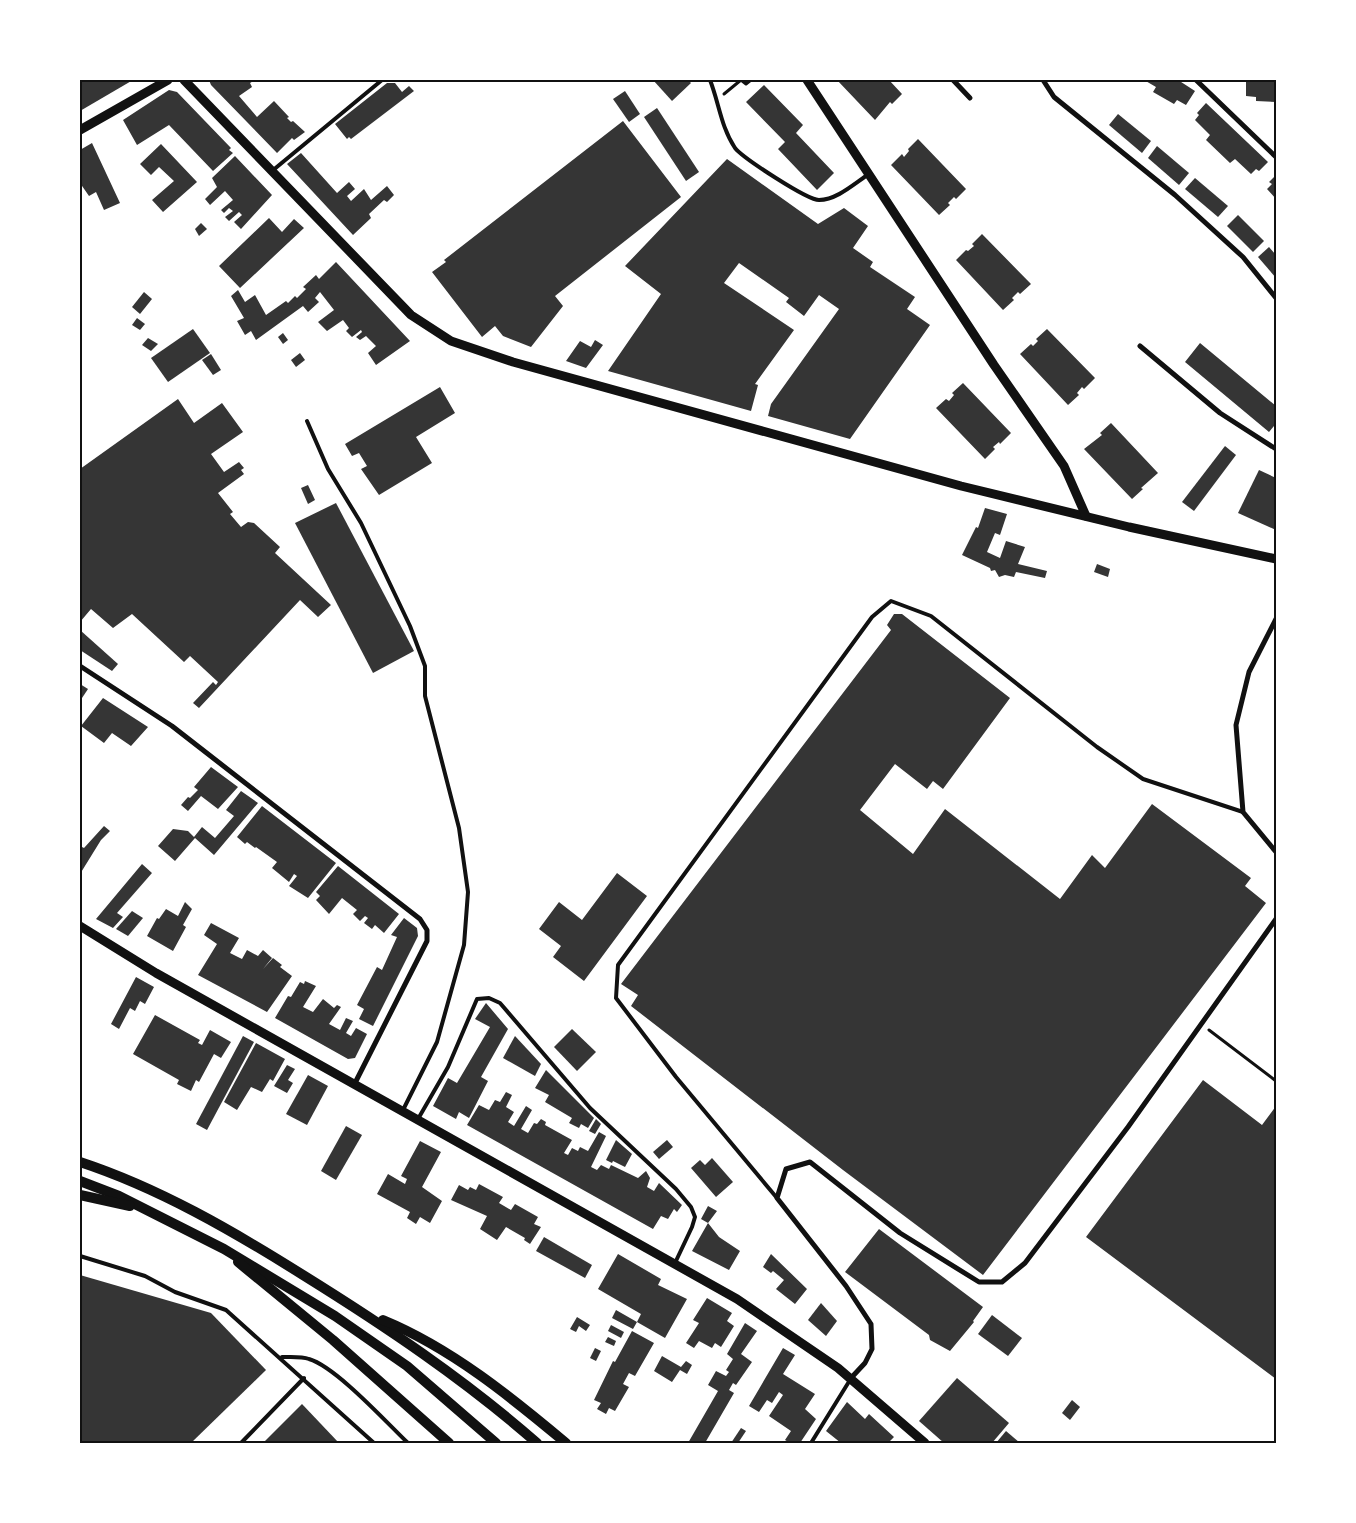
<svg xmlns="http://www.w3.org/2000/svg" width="1356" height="1523" font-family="'Sofia Sans Condensed',sans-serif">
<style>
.building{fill:#353535}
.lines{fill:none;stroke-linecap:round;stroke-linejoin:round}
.path{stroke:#111;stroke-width:3}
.service{stroke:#111;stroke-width:4}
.minor{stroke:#111;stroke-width:5}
.tertiary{stroke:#111;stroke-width:9}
.secondary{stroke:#111;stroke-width:10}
.neatline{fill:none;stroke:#111;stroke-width:2}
</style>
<rect width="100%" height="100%" fill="#fff"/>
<!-- building -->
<g class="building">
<polygon points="80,80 133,80 80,111"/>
<polygon points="209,80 255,80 250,83 252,87 239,96 257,117 274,101 289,117 287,118 291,122 293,121 305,132 294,140 292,138 277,153 211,85"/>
<polygon points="653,80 688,80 691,83 672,101"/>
<polygon points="837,80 889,80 902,94 892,104 890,102 875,120"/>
<polygon points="1144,80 1178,80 1195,91 1186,105 1177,100 1174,104 1153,92 1156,87"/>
<polygon points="1246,80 1276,80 1276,102 1256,101 1256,97 1246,96"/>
<polygon points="387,83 395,83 402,92 409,86 414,91 351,139 349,137 347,139 335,124"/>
<polygon points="764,85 803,125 796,133 834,173 817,190 778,149 785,142 746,102"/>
<polygon points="169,90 177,92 231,148 229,150 233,153 213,171 169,125 137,145 123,120"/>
<polygon points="625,91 640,114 629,122 613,99"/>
<polygon points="1206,103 1268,162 1259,171 1256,169 1251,174 1235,159 1230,163 1206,140 1210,135 1195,120 1199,115 1197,113"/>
<polygon points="657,108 699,172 686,181 644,117"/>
<polygon points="1118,114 1151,141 1142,153 1109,125"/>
<polygon points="623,121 681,197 555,296 563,306 531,347 503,336 495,326 482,337 432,272 446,262 444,260"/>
<polygon points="918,139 966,189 956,199 954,197 948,203 950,205 939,215 891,165 902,154 904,157 909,151 908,149"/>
<polygon points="92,143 120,203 104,210 96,192 89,196 80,183 80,150"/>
<polygon points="161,144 197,182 163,212 152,200 174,181 159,167 151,175 140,164"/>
<polygon points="1157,146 1189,173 1179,185 1148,158"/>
<polygon points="301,153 337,193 349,182 355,189 347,196 351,201 364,189 371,200 387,186 394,195 387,202 384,200 369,214 371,218 353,235 287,164"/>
<polygon points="235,156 272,195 241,229 234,222 242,215 239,212 229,221 225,217 233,211 229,208 224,213 221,210 233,200 225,191 210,205 205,199 217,187 212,178"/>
<polygon points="727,159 818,224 844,208 868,226 853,248 873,262 870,267 915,297 907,309 930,325 850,439 768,416 771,404 839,309 819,295 804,316 786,302 789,298 739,263 724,283 794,330 755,384 758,385 751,411 608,371 661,294 625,266"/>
<polygon points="1276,175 1276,199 1267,189 1272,184 1269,182"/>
<polygon points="1195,178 1228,206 1218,217 1185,189"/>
<polygon points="1238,215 1264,241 1253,252 1227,226"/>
<polygon points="269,218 282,232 294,219 304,228 240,288 219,266"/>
<polygon points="201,223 207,229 199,236 195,229"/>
<polygon points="982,234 1031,284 1020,294 1018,292 1012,298 1014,300 1003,310 956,260 966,250 968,251 974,246 972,244"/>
<polygon points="1269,247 1276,255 1276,278 1258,257"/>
<polygon points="336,262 410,341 376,365 368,353 376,346 366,336 360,340 356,337 362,332 361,330 352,337 346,331 349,328 343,320 327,331 318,322 334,310 320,292 315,298 319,302 308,312 303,306 256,340 251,331 245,335 237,321 244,318 231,296 238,290 245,302 255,295 266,315 286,301 288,303 295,296 297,298 306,289 303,287 316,275 319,279"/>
<polygon points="144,292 152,299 140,314 132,307"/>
<polygon points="137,318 145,324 140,330 132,325"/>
<polygon points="193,329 210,353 168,382 151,358"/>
<polygon points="1047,329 1095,378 1084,389 1082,387 1077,393 1079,395 1068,405 1020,354 1031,344 1033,346 1038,341 1036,339"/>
<polygon points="283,333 288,340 283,344 278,337"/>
<polygon points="148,338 158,344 151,351 142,345"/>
<polygon points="595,340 603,345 586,368 566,361 580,341 591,347"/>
<polygon points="1200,343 1276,406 1276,427 1274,426 1269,432 1185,362"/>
<polygon points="300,353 305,360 296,367 291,360"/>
<polygon points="211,354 221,370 213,375 202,360"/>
<polygon points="963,383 1011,433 1000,444 999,442 993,447 995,449 985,459 936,408 946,399 949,401 954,395 952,393"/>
<polygon points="440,387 455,413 416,437 432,463 379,495 361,469 367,466 359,453 352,456 345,444"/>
<polygon points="178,399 194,423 222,403 243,432 211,454 224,472 239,462 244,468 241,470 244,474 218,493 233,512 230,514 241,527 248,522 254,523 280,547 275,553 331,605 318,617 300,600 199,708 193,703 213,682 216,685 218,682 190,656 184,662 132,614 113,628 91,609 80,622 80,469"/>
<polygon points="1111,423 1158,473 1141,488 1143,489 1132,499 1084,449 1102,435 1100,433"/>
<polygon points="1225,446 1236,455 1194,511 1182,502"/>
<polygon points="1259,470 1276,478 1276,530 1238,513"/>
<polygon points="308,485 315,500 308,504 301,488"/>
<polygon points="336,503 414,651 373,673 295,523"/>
<polygon points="985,508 1007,514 1000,535 995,533 987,552 1000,558 1006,541 1025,547 1018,564 1047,571 1045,578 1016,572 1014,577 1005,575 999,577 995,570 991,571 990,568 962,555 976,527 978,528"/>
<polygon points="1097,564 1110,569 1108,577 1094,572"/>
<polygon points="894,614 902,614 1010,698 943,789 933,781 927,789 895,764 860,810 913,854 945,809 1060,899 1092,855 1105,868 1152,804 1251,878 1245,886 1266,903 983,1275 843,1170 631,1006 638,995 621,984 891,630 887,625"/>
<polygon points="80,630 118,664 112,671 80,650"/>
<polygon points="80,684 88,689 80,701"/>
<polygon points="103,698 148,727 131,746 112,733 104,743 81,726"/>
<polygon points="211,767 238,787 218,809 201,796 188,811 181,805 188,797 190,798 198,790 194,787"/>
<polygon points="241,791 258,803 214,855 195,838 175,861 158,846 173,829 188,831 194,837 202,827 215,838 234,816 226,810"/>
<polygon points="262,806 336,863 308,898 289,886 297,876 294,874 289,882 272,868 277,862 256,847 255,848 247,842 245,844 237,837"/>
<polygon points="104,826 110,831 101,840 80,874 80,846 84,848"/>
<polygon points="142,864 152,873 117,913 123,917 113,928 96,919"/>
<polygon points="338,866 399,914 384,933 375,925 372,929 364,923 368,918 365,916 360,921 353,914 357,910 342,898 329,914 316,900 320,896 316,892"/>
<polygon points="617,873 647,896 584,981 553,957 561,946 539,929 559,902 582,920"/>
<polygon points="185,902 192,909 183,925 186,927 173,951 147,936 157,918 159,919 166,909 178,916"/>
<polygon points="132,911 143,918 128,936 116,929"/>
<polygon points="404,918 417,928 418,936 373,1026 359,1019 364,1009 357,1005 377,967 382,970 397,937 391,935"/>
<polygon points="211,923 239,938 230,953 242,959 247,950 258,956 263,950 272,958 263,969 273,958 282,965 280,967 292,976 267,1012 198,975 217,944 204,935"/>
<polygon points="136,977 154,987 145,1004 140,1001 135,1011 130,1008 119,1029 111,1024"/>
<polygon points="305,981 316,986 303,1007 313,1012 323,999 334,1008 337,1005 341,1007 329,1024 340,1030 346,1018 353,1021 346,1033 351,1036 356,1028 367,1034 355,1058 348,1059 275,1018 288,996 291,997 300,982 304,984"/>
<polygon points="486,1003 508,1029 481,1077 488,1081 469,1118 459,1112 456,1119 433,1106 448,1078 457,1083 490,1027 475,1019"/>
<polygon points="155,1015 200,1040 198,1043 202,1045 210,1030 231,1042 221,1058 214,1054 199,1082 196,1080 191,1091 177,1084 179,1080 133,1054"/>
<polygon points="572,1029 596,1052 577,1071 554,1047"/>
<polygon points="243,1036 254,1042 207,1130 196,1124"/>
<polygon points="515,1036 541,1064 535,1076 503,1058"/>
<polygon points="256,1043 285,1059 273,1081 270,1079 262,1092 251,1087 237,1110 224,1102"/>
<polygon points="287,1065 295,1069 288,1080 293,1083 287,1093 274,1086"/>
<polygon points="546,1070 594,1118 588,1128 581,1124 579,1128 569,1123 572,1118 545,1102 549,1095 535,1088"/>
<polygon points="308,1075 328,1086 307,1125 286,1114"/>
<polygon points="1203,1080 1262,1125 1276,1106 1276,1379 1086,1237"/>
<polygon points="506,1092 512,1095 506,1107 514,1112 508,1122 514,1126 526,1106 532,1110 521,1129 528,1133 534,1123 537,1124 541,1119 546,1122 545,1125 572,1140 564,1153 568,1155 572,1148 578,1151 580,1147 588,1151 599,1132 606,1136 591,1167 597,1170 601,1165 609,1169 611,1165 638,1178 646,1171 650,1178 647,1187 654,1191 659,1183 682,1205 677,1212 674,1209 668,1219 661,1216 653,1229 467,1125 479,1105 489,1110 495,1100 500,1102"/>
<polygon points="596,1119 601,1124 595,1134 589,1131"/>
<polygon points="346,1126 362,1135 336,1180 321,1171"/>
<polygon points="616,1140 632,1154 625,1167 613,1161 612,1163 606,1160"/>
<polygon points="667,1140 673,1147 659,1159 653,1152"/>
<polygon points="420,1141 441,1152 422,1187 442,1201 430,1223 420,1217 416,1224 407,1218 410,1212 377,1194 388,1174 405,1184 407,1179 401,1176"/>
<polygon points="712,1158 733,1182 716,1197 691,1168 700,1160 705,1165"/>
<polygon points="479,1184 503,1197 499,1203 511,1210 515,1204 538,1217 534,1224 541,1227 530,1244 524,1240 525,1238 506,1227 497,1240 480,1229 487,1216 451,1200 459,1185 468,1190 470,1187 476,1190"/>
<polygon points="708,1206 717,1211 708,1223 719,1237 740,1251 729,1270 692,1251 708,1223 701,1219"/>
<polygon points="879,1229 983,1307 973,1321 974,1322 950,1351 930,1340 929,1335 845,1272"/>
<polygon points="544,1237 592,1265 585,1278 536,1251"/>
<polygon points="618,1254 661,1279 658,1285 687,1299 665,1338 637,1322 633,1329 612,1318 616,1310 637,1322 641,1314 598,1289"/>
<polygon points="771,1254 807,1289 795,1304 776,1289 784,1280 773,1271 771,1273 763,1267"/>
<polygon points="80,1275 211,1313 266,1370 191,1443 80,1443"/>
<polygon points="707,1298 732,1313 727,1321 734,1326 721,1347 715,1343 712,1348 699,1341 694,1348 686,1343 699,1323 693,1320"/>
<polygon points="821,1303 837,1321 826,1336 808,1320"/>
<polygon points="992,1315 1022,1338 1008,1356 978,1334"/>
<polygon points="577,1317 590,1325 586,1331 579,1326 576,1332 570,1329"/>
<polygon points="745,1323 757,1331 741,1354 752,1362 736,1385 733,1383 729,1390 734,1393 705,1443 688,1443 718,1391 708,1385 716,1371 726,1376 729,1372 726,1370 733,1359 727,1354"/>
<polygon points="611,1325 624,1332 621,1338 608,1331"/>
<polygon points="632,1331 654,1343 635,1376 629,1373 623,1384 629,1387 615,1411 609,1408 606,1414 597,1409 601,1403 594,1400 613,1361 615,1362"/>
<polygon points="608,1337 616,1341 614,1346 605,1342"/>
<polygon points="595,1348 601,1351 596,1361 590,1358"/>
<polygon points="783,1348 795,1355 783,1374 815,1394 805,1409 816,1419 800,1443 790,1443 785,1440 791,1431 769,1416 783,1395 779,1392 772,1403 767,1400 759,1412 749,1406"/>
<polygon points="662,1356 681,1367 686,1361 692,1365 687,1374 680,1370 672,1382 654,1371"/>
<polygon points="957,1378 1009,1423 992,1443 944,1443 919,1421"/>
<polygon points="1072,1400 1080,1407 1070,1420 1062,1413"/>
<polygon points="847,1402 865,1419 869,1414 894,1437 888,1443 841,1443 826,1431"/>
<polygon points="302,1404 339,1443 263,1443"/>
<polygon points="741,1428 746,1431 738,1443 731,1443"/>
<polygon points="1006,1431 1020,1443 996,1443"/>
</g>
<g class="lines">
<!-- path -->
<g class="path">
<polyline points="741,80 746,84 751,80"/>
<polyline points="724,94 741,80"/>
<polyline points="1209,1030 1276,1081"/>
</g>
<!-- service -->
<g class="service">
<path d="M710 80C719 103 721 127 735 148 743 158 807 200 819 200 837 200 855 183 869 174"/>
<polyline points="272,171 382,80"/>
<polyline points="307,421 328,469 361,523 410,626 425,666 425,696 459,828 468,892 464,945 437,1042 403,1110"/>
<polyline points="418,1119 448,1067 477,999 489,998 500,1003 590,1108 676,1189 691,1207 695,1217 692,1227 675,1263"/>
<polyline points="777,1198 676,1077 616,998 618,965 872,617 891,601 931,616 1097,747 1143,779 1243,812"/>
<polyline points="80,1256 145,1276 175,1292 226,1310 374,1443"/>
<path d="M282 1357C290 1357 301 1356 309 1359 336 1367 386 1422 408 1443"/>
<polyline points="241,1443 304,1378"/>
<polyline points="811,1443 850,1380"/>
</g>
<!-- minor -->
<g class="minor">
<polyline points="953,80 970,98"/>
<polyline points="1043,80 1054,97 1175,195 1243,257 1276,298"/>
<polyline points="1196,80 1276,157"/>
<polyline points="1140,346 1220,413 1276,449"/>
<polyline points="1276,619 1249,672 1236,725 1243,812 1276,852"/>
<polyline points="80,666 172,726 420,919 427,930 427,941 355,1083"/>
<polyline points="851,1378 865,1363 872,1349 871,1324 846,1286 777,1198 786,1169 810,1162 900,1233 979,1282 1002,1282 1025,1263 1128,1127 1276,919"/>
</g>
<!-- tertiary -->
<g class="tertiary">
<polyline points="184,80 411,315 451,341 513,362 961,486 1129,527 1276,559"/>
<polyline points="807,80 994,365 1064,466 1086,516"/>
<polyline points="80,130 168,80"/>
<polyline points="80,926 156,973 737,1299 838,1368 925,1443"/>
</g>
<!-- secondary -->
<g class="secondary">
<path d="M80 1162C159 1188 233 1231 303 1275 385 1326 464 1379 537 1443"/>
<polyline points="80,1181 119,1196 224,1249 335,1316 407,1366 496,1443"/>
<polyline points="80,1195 130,1206"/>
<polyline points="238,1262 333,1340 449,1443"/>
<path d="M383 1320C451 1348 511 1397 566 1443"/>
</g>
</g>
<!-- border -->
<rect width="1356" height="1523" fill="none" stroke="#ffffff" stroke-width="162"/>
<rect x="81" y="81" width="1194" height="1361" class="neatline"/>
</svg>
